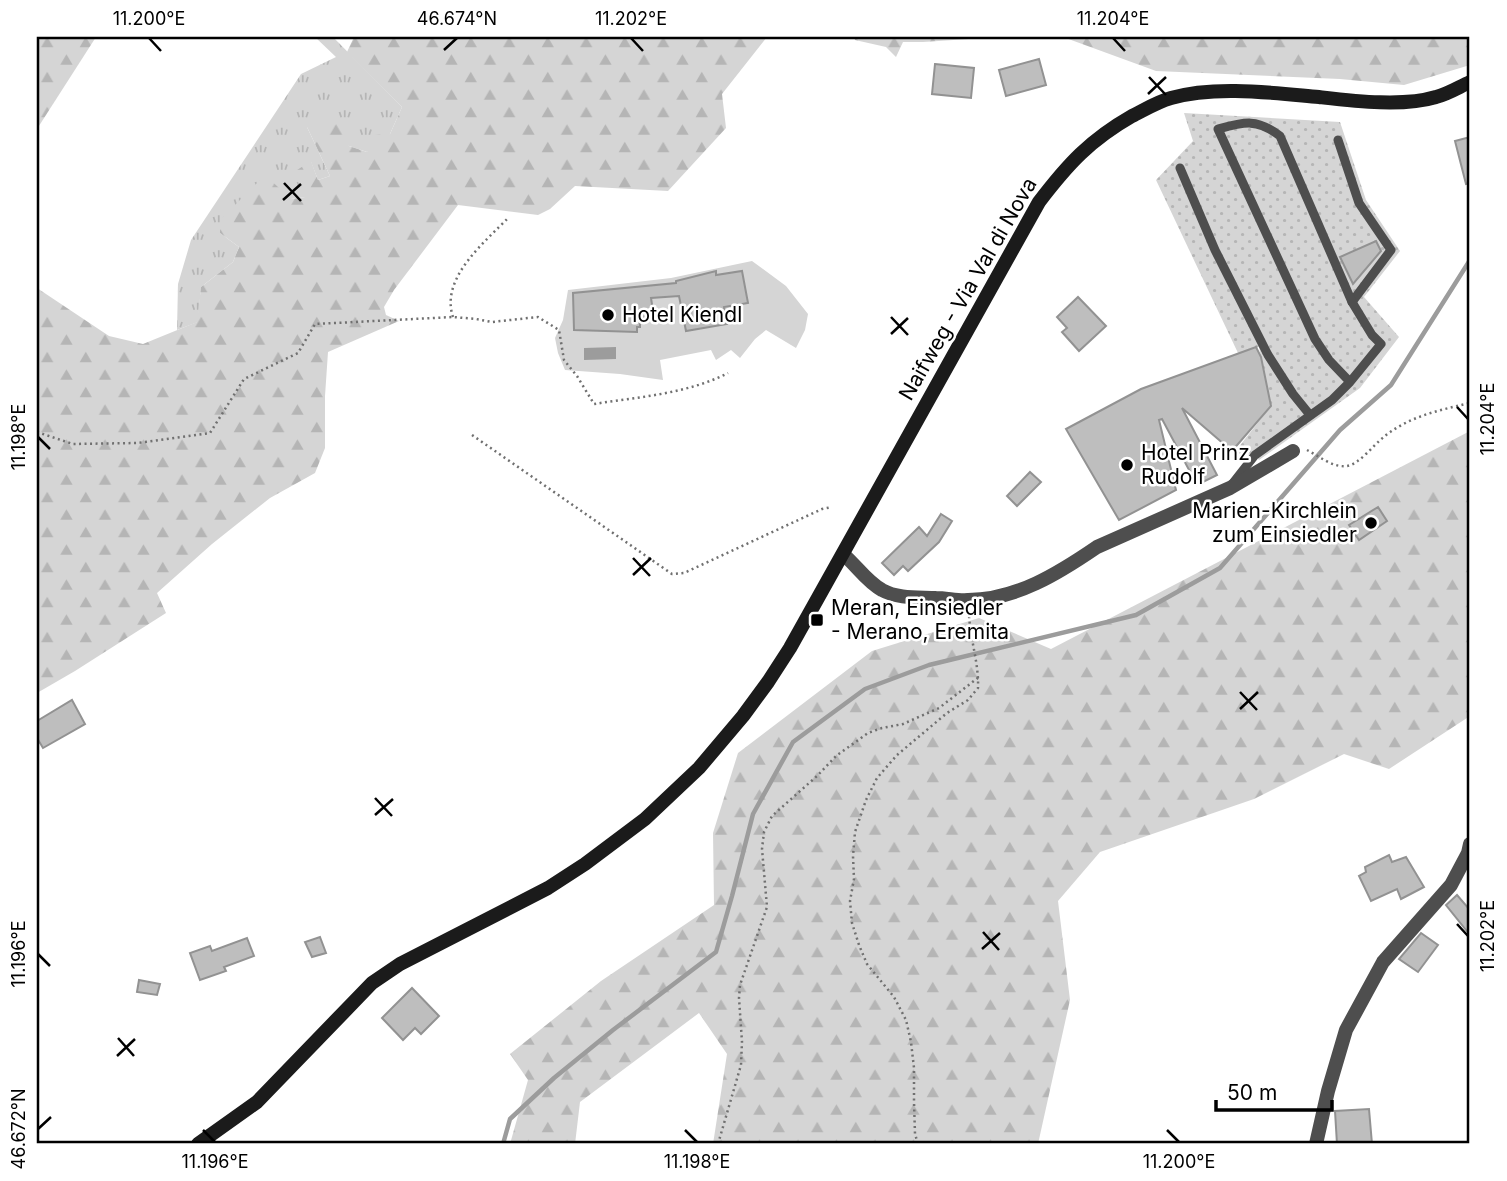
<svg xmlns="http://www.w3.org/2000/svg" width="1507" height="1181" font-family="Inter,sans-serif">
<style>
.grass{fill:url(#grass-tufts)}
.forest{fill:url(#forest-firs)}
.park{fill:url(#park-dots)}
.garden{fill:#d5d5d5}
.water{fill:#9c9c9c}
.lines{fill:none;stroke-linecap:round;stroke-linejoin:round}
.stream{stroke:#9c9c9c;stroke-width:4.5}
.building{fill:#bebebe;stroke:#929292;stroke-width:2}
.path{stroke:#707070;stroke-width:2.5;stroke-dasharray:2 3.5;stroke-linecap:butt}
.service{stroke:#4e4e4e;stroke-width:9}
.minor{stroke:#4e4e4e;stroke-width:14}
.secondary{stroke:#1b1b1b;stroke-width:14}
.ticks{fill:none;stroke:#000;stroke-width:2.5}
.poi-dot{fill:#000;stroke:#fff;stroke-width:2.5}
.labels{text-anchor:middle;stroke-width:5;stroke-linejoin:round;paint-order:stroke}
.street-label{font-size:21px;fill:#000;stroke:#fff}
.poi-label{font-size:21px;fill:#000;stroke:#fff;text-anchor:start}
.neatline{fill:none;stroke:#000;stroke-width:2.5}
.ticks-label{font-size:18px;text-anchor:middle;fill:#000}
</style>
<defs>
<pattern id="grass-tufts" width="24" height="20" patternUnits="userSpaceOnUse" patternTransform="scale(1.75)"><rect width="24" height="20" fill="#d5d5d5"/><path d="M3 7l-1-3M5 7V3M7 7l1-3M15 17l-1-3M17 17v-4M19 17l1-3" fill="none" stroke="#b5b5b5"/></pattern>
<pattern id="forest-firs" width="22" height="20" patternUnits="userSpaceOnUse" patternTransform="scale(1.75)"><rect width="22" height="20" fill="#d5d5d5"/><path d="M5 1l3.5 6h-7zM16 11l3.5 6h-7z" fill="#b5b5b5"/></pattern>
<pattern id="park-dots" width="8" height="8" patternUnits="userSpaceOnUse" patternTransform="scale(1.75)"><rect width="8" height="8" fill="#d5d5d5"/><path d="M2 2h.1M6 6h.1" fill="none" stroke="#b5b5b5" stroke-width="1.8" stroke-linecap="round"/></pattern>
</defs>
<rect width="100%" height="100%" fill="#fff"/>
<!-- grass -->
<polygon class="grass" points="315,37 333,37 402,107 390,134 367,152 349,146 307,127 330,176 318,180 311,162 305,197 291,199 220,233 239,247 233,262 201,287 198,322 177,330 178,284 191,240 301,74 336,57"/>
<!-- forest -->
<g class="forest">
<polygon points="42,37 96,37 37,129 37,42"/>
<polygon points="354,37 767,37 722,94 726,128 668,191 575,186 550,209 538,215 458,205 394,290 384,307 386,315 399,321 328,352 325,396 325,448 315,473 270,498 212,544 157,593 166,613 75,671 37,693 37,288 109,336 143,344 197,322 201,287 233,262 239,247 220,233 220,220 265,175 291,199 305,197 294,172 311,161 318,180 330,176 307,127 337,115 349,146 367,152 375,135 390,134 402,107 347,52"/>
<polygon points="854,37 999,37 923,42 903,42 896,57 886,47 855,40"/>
<polygon points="1063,37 1470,37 1470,65 1404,85 1340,79 1156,71"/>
<polygon points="1470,431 1470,716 1389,769 1344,754 1254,799 1100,852 1058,901 1070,1000 1038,1144 713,1144 727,1054 699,1013 580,1102 575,1144 510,1144 528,1080 510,1054 601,981 714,905 713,833 738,753 872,651 979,618 1051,649"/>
</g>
<!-- park -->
<polygon class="park" points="1184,113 1340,122 1366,200 1400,251 1364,297 1399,337 1360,388 1259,460 1255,455 1234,453 1271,406 1259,347 1238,353 1156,180 1193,141"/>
<!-- garden -->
<polygon class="garden" points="752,261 786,286 808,314 805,330 796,348 766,330 755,339 740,358 731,350 716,360 711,350 660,360 663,380 620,374 565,370 558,353 555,338 563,320 568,290 671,278"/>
<!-- water -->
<polygon class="water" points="616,347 616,359 584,360 584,348"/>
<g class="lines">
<!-- stream -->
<polyline class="stream" points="503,1144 510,1119 554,1078 613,1030 716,952 732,896 753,814 793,742 865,689 929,665 1136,615 1220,568 1340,430 1391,385 1470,260"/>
</g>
<!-- building -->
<g class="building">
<polygon points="1039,59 1046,85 1006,96 999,70"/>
<polygon points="935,64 974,68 971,98 932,94"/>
<polygon points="1470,137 1470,183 1466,184 1455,141"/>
<polygon points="1376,241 1381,251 1353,284 1340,257"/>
<polygon points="716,271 716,275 742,271 748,303 724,307 727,324 686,331 679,296 651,298 654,317 640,318 640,327 637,327 637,332 574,330 573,293 676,283 676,281"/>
<polygon points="1078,297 1106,326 1079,351 1062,332 1067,328 1057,317"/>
<polygon points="1256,347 1261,357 1271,406 1232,451 1182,408 1217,475 1197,485 1162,419 1159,420 1176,490 1119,520 1066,429 1141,389"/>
<polygon points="1030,472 1041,482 1017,506 1007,496"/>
<polygon points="1378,507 1387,521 1359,540 1349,525"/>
<polygon points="941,514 952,521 939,542 908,571 903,566 894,575 882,563 919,527 927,536"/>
<polygon points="72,700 85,724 43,748 37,738 37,721"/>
<polygon points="1389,855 1392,862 1406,857 1424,887 1401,899 1397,889 1371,901 1359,876 1366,872 1365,867"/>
<polygon points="1457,895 1470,910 1470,935 1446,905"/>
<polygon points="1421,933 1438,945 1418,972 1399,959"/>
<polygon points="320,937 326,953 312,957 305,942"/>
<polygon points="247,938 254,956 224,967 226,971 200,980 190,953 210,946 212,951"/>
<polygon points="139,980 160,984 157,995 137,992"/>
<polygon points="412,988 439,1016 421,1034 415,1028 403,1040 382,1018"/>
<polygon points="1369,1109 1372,1144 1337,1144 1335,1111"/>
</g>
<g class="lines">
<!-- path -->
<g class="path">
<path d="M453 317C440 278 484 243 509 217"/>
<path d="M37 432 73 444 137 443 210 433 244 379 298 353 315 324 453 317 476 319 492 322 538 317 559 330 564 360 577 376 594 404C638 397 687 394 728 373"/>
<polyline points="472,435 672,574 684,573 822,509 832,507"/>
<path d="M1307 450C1319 456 1333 468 1347 466 1360 464 1374 444 1385 436 1410 416 1440 410 1470 403"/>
<polyline points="718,1144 741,1065 742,1042 739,998 740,985 767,907 762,849 764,832 772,816 817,776 836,756 868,733 882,728 903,724 939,708 979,677"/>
<path d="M918 1144 915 1134 914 1102V1068L911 1042 906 1020 894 997 867 964 859 945 852 923 850 901 854 879 853 856 855 832 866 800 877 778 897 755 947 713 968 700 978 688C979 663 970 639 969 614"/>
</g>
<!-- service -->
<g class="service">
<polyline points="1338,140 1359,203 1391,250 1352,302"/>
<polyline points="1180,168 1215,250 1268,355 1293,394 1310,415"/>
<path d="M1233 483 1255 455 1332 400 1350 382 1381 344 1372 335 1352 302 1280 136C1257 118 1244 122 1218 129L1315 339 1329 360 1350 382"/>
</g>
<!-- minor -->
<g class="minor">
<path d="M843 554C856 565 867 582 882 590 898 599 919 597 936 598 947 598 958 601 968 600 1016 600 1059 573 1097 547L1230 488 1293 451"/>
<polyline points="1316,1144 1328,1091 1346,1030 1383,962 1451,885 1468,853 1470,844"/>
</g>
<!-- secondary -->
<path class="secondary" d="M198 1144 257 1102 372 983 400 964 548 888 585 864 645 819 699 768 743 716 768 682 790 648 1039 202C1068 164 1090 140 1132 116 1144 110 1157 102 1171 98 1215 85 1274 93 1319 97 1354 101 1403 107 1436 97 1448 94 1459 87 1470 82"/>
</g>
<!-- ticks -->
<path class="ticks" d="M149 38 161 51M631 38 643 51M1113 38 1125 51M444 50 457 38M1149 77 1166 95M1148 94 1166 77M284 183 301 201M283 200 301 184M891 317 908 335M891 334 908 318M1457 407 1468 419M38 437 50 449M633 558 650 576M633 575 651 558M1240 692 1257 710M1240 709 1258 692M375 798 392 816M375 815 393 799M1457 924 1468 936M983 932 999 950M982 949 1000 933M38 954 50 966M118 1038 134 1056M117 1056 135 1039M38 1129 51 1117M203 1130 215 1142M685 1130 697 1142M1167 1130 1179 1142"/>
<!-- markers -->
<g class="poi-dot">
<circle cx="608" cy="315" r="7"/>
<circle cx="1127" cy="465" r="7"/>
<circle cx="1371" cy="523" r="7"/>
<rect x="810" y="613" width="14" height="14" rx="3.5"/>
</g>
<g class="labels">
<!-- street labels -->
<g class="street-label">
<text transform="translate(968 289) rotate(-60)" y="7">Naifweg - Via Val di Nova</text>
</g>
<!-- poi labels -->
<g class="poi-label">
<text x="622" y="322">Hotel Kiendl</text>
<text x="1141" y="460">Hotel Prinz<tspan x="1141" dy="24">Rudolf</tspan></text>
<text x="1357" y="518" text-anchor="end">Marien-Kirchlein<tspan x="1357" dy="24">zum Einsiedler</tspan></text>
<text x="831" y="615">Meran, Einsiedler<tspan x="831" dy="24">- Merano, Eremita</tspan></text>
</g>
</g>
<!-- border -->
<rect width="1507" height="1181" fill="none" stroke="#ffffff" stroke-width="77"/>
<!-- scale -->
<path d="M1216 1100v10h116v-10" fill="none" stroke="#000000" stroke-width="3.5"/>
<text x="1227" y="1100" font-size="21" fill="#000000" stroke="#ffffff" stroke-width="5" paint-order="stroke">50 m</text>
<rect x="38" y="38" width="1430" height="1104" class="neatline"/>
<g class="ticks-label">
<text x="149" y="25">11.200°E</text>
<text x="457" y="25">46.674°N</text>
<text x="631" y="25">11.202°E</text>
<text x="1113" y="25">11.204°E</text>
<text transform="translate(1488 419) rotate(-90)" y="6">11.204°E</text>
<text transform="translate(19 437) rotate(-90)" y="6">11.198°E</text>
<text transform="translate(1488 936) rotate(-90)" y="6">11.202°E</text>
<text transform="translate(19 954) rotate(-90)" y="6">11.196°E</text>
<text transform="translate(19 1129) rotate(-90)" y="6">46.672°N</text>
<text x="215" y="1168">11.196°E</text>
<text x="697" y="1168">11.198°E</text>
<text x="1179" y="1168">11.200°E</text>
</g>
</svg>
